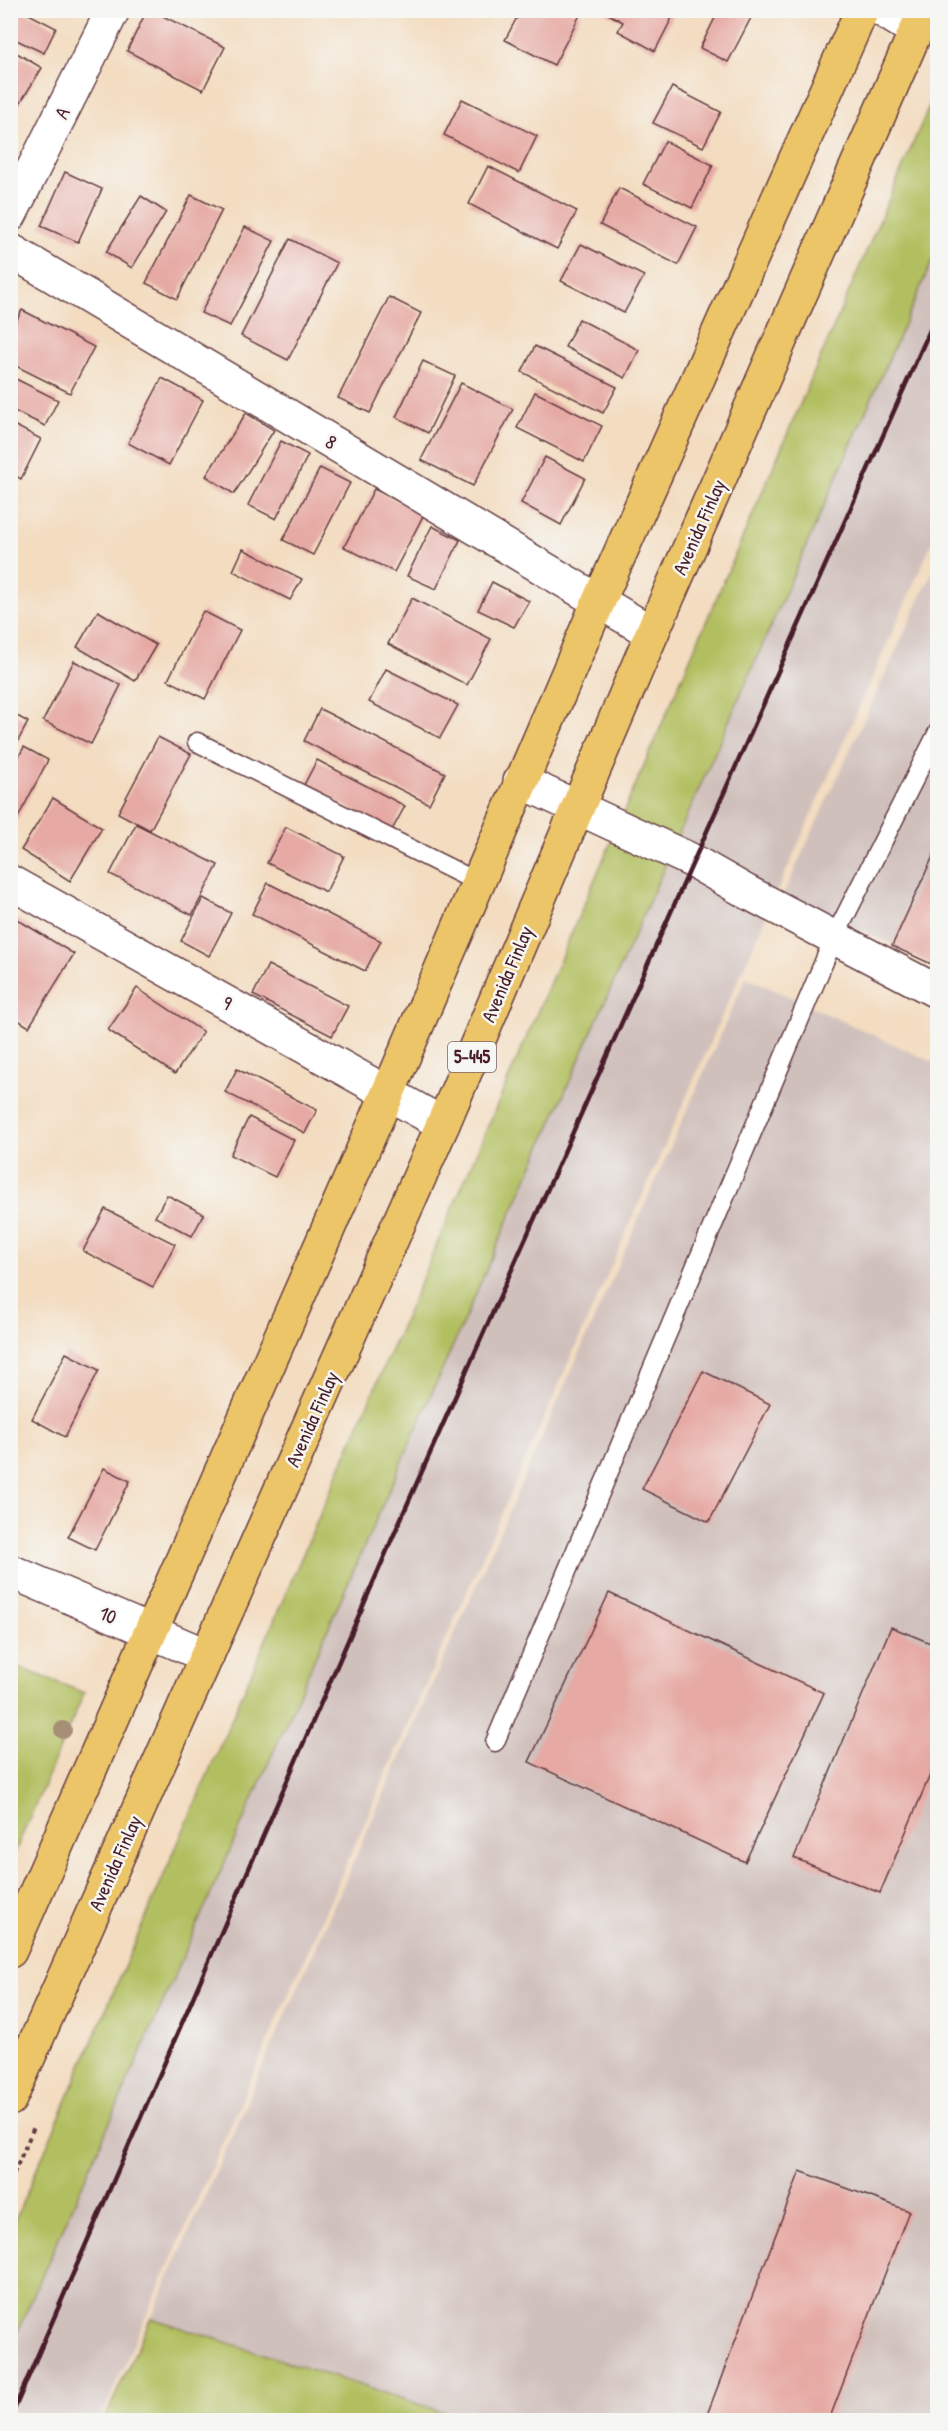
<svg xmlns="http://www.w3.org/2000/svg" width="948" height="2431" font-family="'Patrick Hand',sans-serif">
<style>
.industrial{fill:#d0c0bc}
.green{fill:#b2bf61;stroke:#7e6f46;stroke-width:1.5}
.building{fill:#e6a9a3}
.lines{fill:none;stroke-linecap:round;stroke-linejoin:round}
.service-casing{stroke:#633b41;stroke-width:21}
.minor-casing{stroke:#633b41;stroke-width:36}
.trunk-casing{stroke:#633b41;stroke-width:36}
.path{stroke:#633b41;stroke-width:4;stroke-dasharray:4.5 4.5;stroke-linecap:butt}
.service{stroke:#fff;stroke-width:18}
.minor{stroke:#fff;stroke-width:33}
.trunk{stroke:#edc569;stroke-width:33}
.rail{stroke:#4a1f2b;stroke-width:4.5}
.tree{fill:#a78e77}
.labels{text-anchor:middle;stroke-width:5;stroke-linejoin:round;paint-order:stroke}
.shield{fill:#f6f6f2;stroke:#7e6067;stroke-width:1.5}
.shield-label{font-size:18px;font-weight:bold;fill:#4a1f2b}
.street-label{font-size:20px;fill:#4a1f2b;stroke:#f6f6f2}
</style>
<rect width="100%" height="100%" fill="#f6f6f2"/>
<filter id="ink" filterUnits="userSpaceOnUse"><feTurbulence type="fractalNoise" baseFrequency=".0167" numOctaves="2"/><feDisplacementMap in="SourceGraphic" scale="12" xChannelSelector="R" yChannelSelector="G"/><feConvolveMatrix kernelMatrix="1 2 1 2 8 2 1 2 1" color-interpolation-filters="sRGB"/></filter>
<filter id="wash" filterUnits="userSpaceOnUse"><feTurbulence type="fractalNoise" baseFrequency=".008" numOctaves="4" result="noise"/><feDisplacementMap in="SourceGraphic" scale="24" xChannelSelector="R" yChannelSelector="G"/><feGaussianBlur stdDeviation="1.35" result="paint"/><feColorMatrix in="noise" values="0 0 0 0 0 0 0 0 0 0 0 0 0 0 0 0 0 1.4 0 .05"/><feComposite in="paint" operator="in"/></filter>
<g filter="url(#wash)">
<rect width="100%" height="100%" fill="#f3dcc0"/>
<!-- industrial -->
<g class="industrial">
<polygon points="937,250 937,531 100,2420 11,2420 11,2346"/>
<polygon points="937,562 937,963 782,897"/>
<polygon points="746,977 937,1064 937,2420 468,2420 151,2318"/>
</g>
<!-- green -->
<g class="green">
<polygon points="937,88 937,250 11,2346 11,2229"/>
<polygon points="11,1664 84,1693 11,1861"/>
<polygon points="151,2318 468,2420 104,2420"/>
</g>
<g id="blocks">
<!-- building -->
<g class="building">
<polygon points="10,10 21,10 56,28 44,53 10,37"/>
<polygon points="147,10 151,10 225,47 203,90 127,51"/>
<polygon points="521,10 570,10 580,15 554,65 505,40"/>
<polygon points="601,10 676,10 655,51 618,31 623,22"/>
<polygon points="719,10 755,10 728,62 700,48"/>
<polygon points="10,49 42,68 17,108 10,104"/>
<polygon points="672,87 721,112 703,147 653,123"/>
<polygon points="462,99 537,136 519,173 444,135"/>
<polygon points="665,141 713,165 692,208 643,184"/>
<polygon points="488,166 577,211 557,249 469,204"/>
<polygon points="65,172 102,189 78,242 41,226"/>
<polygon points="619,188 697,227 678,265 600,225"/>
<polygon points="191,195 222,210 177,299 146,283"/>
<polygon points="141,196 166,212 132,268 106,252"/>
<polygon points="245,227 274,241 230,326 201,313"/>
<polygon points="290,239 337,263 288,360 241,336"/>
<polygon points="581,244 644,276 624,313 561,281"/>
<polygon points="389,297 421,313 370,413 338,398"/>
<polygon points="22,310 94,347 70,393 10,363 10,333"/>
<polygon points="579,319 639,350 625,378 565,347"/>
<polygon points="535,346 617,387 603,413 522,372"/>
<polygon points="423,361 455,376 428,433 396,417"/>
<polygon points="10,376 58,400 45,426 10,409"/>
<polygon points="162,378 203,400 169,465 128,443"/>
<polygon points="461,383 513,409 473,486 421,460"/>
<polygon points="535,392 602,426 584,462 517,428"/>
<polygon points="246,413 274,430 234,494 206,476"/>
<polygon points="10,423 41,439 21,479 10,473"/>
<polygon points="281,441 308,455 276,519 248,505"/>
<polygon points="545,457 585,478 561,525 521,503"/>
<polygon points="320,468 350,483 313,555 283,540"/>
<polygon points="374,489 424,514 394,572 344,547"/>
<polygon points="432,526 460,540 436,589 407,576"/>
<polygon points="243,549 302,579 290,600 233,571"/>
<polygon points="492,582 529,601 514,627 478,610"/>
<polygon points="412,598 491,639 467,685 388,644"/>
<polygon points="98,611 156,645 135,681 77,647"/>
<polygon points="203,611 240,630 205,699 168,680"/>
<polygon points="74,661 121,685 91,744 43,721"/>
<polygon points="386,669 458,705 440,738 369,702"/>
<polygon points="320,709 445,773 429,804 304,741"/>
<polygon points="10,712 28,722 10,756"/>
<polygon points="158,737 191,754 150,830 118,813"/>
<polygon points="24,747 48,760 10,833 10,773"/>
<polygon points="317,760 405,806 392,830 304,785"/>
<polygon points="53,798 102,828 70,881 21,850"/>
<polygon points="136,824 218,865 192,915 110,874"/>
<polygon points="286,827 344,856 326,892 267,863"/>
<polygon points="935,852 938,853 938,967 892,946"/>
<polygon points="268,883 381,941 365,971 252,914"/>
<polygon points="203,898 231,913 209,956 181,941"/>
<polygon points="10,915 74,954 29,1027 10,1015"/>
<polygon points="268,965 348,1006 332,1036 253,995"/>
<polygon points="137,988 203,1032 175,1074 108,1030"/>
<polygon points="237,1069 317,1110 305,1133 225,1092"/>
<polygon points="249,1117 294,1140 275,1177 230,1155"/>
<polygon points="167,1195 204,1214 192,1236 155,1217"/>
<polygon points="105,1209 175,1244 153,1287 83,1251"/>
<polygon points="66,1353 99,1370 65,1437 32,1419"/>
<polygon points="703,1371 770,1404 709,1522 642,1489"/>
<polygon points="104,1468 130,1481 95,1550 68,1537"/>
<polygon points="609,1593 824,1693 745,1862 529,1762"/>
<polygon points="891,1627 938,1646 938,1756 880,1893 794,1858"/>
<polygon points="800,2171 909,2211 829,2420 705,2420"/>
</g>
</g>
</g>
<g filter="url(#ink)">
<use href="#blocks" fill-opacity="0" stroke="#633b41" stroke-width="1.5"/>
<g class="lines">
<!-- service casing -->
<g class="service-casing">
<g id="service">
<polyline points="197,742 477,882"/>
<polyline points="495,1742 834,938 938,732"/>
</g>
</g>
<!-- minor casing -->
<g class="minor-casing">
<g id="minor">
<polyline points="882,10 916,31"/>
<polyline points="10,215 113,10"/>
<polyline points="10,250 652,633"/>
<polyline points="520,781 693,861 747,892 938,992"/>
<polyline points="10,882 443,1124"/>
<polyline points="10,1571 207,1656"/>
</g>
</g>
<!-- trunk casing -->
<g class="trunk-casing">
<g id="trunk">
<polyline points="10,1951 388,1093 598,603 862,10"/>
<polyline points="10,2099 443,1124 652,633 925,10"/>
</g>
</g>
<!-- path -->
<polyline class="path" points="10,2182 34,2127"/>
<!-- service -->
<use href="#service" class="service"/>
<!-- minor -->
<use href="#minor" class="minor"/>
<!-- trunk -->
<use href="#trunk" class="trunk"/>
<!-- rail -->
<polyline class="rail" points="10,2419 399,1523 938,312"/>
</g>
<!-- trees -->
<circle class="tree" cx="63" cy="1730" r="9"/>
</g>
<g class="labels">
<!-- shield labels -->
<rect class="shield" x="448" y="1042" width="48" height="30" rx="4.5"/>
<g class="shield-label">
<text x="472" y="1063">5-445</text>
</g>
<!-- street labels -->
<g class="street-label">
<text transform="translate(62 113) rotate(-63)" y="7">A</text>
<text transform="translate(331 442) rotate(31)" y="7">8</text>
<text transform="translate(699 527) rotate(-66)" y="7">Avenida Finlay</text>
<text transform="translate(507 974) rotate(-67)" y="7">Avenida Finlay</text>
<text transform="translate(227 1003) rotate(29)" y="7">9</text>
<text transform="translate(312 1419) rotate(-66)" y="7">Avenida Finlay</text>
<text transform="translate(108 1615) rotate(24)" y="7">10</text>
<text transform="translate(115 1863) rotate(-66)" y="7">Avenida Finlay</text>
</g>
</g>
<!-- margin -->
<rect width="948" height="2431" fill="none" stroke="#f6f6f2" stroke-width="36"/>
</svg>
